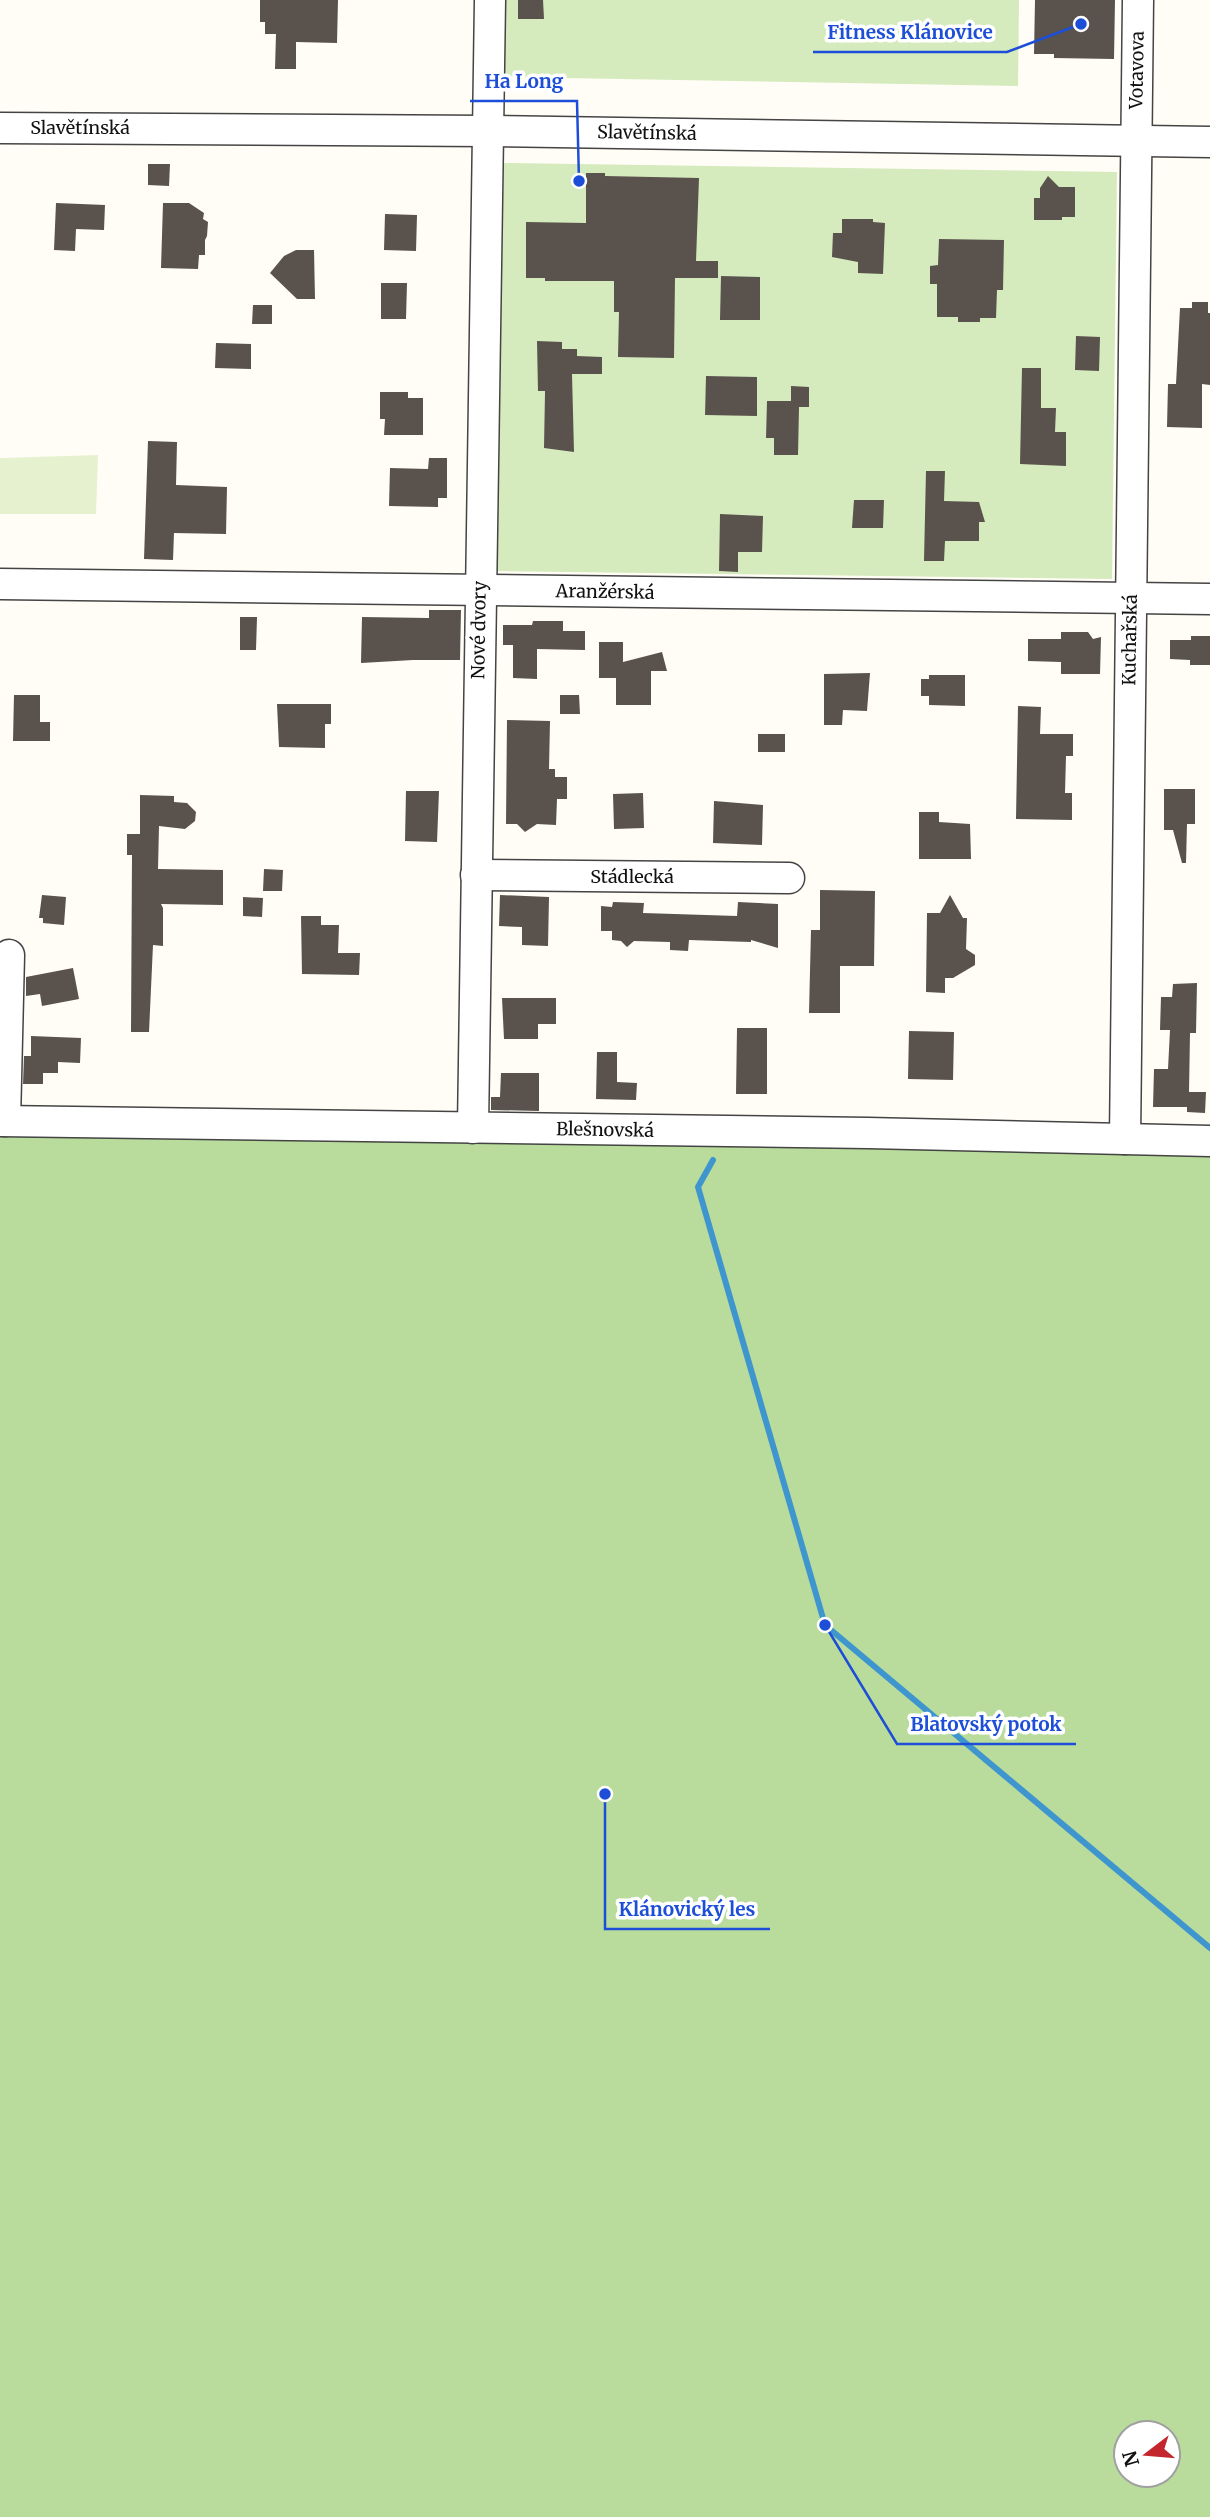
<svg xmlns="http://www.w3.org/2000/svg" width="1210" height="2517" font-family="Merriweather,serif">
<style>
.green{fill:#d5ebbd}
.forest{fill:#b9dc9c;fill-rule:evenodd}
.pitch{fill:#e6f2cf}
.lines{fill:none;stroke-linecap:round;stroke-linejoin:round}
.stream{stroke:#3f96cf;stroke-width:6}
.building{fill:#5a524d}
.minor-casing{stroke:#444;stroke-width:33}
.minor{stroke:#fff;stroke-width:30}
.labels{text-anchor:middle;stroke-width:7;stroke-linejoin:round;paint-order:stroke}
.street-label{font-size:18px;fill:#111;stroke:#fff}
.leader{fill:none;stroke:#1d4ed8;stroke-width:2.5}
.callout-dot{fill:#1d4ed8;stroke:#fff;stroke-width:2.5}
.callout-label{font-size:19px;text-anchor:middle;font-weight:bold;fill:#1d4ed8;stroke:#fff;stroke-width:7;stroke-linejoin:round;paint-order:stroke}
</style>
<rect width="100%" height="100%" fill="#fffdf5"/>
<!-- green -->
<g class="green">
<polygon points="503,0 1019,0 1018,86 501,77"/>
<polygon points="500,163 1117,172 1112,579 494,571"/>
</g>
<!-- forest -->
<path class="forest" d="M0 1131 534 1139 1210 1155V2517H0ZM1126 2433H1168V2475H1126Z"/>
<!-- pitch -->
<polygon class="pitch" points="98,455 96,514 0,514 0,458"/>
<g class="lines">
<!-- stream -->
<polyline class="stream" points="713,1160 698,1187 825,1625 1210,1948"/>
</g>
<!-- building -->
<g class="building">
<polygon points="260,0 338,0 337,43 296,42 296,69 275,69 276,34 265,34 265,22 260,22"/>
<polygon points="518,0 543,0 544,19 518,19"/>
<polygon points="1035,0 1115,0 1114,59 1054,58 1054,54 1034,54"/>
<polygon points="148,164 170,164 169,186 148,185"/>
<polygon points="586,173 605,173 605,176 699,178 696,261 718,261 718,278 675,278 674,358 618,357 619,312 614,312 614,281 545,281 545,278 526,278 526,222 586,223"/>
<polygon points="1048,176 1059,187 1075,187 1075,217 1062,217 1062,220 1034,220 1034,198 1040,198 1040,188"/>
<polygon points="56,203 105,205 104,230 76,229 75,251 54,250"/>
<polygon points="163,203 189,203 204,213 203,219 208,222 207,236 205,240 205,255 199,255 198,269 161,268"/>
<polygon points="385,214 417,215 416,251 384,250"/>
<polygon points="842,219 873,219 873,222 885,223 883,274 858,273 858,262 832,257 833,233 842,233"/>
<polygon points="939,239 1004,240 1003,290 997,290 996,318 980,318 980,322 958,322 958,317 937,317 937,284 930,284 930,266 938,265"/>
<polygon points="296,250 314,250 315,299 297,299 270,273 284,256"/>
<polygon points="721,276 760,277 760,320 720,320"/>
<polygon points="381,283 407,283 406,319 381,319"/>
<polygon points="1192,302 1208,302 1208,313 1210,313 1210,385 1202,384 1202,428 1167,427 1168,384 1176,384 1180,308 1192,308"/>
<polygon points="253,305 272,305 272,324 252,324"/>
<polygon points="1076,336 1100,337 1099,371 1075,370"/>
<polygon points="537,341 562,342 562,349 577,349 577,356 602,357 602,374 572,374 574,452 544,448 545,393 545,391 538,391"/>
<polygon points="216,343 251,344 251,369 215,368"/>
<polygon points="1022,368 1041,368 1041,408 1056,408 1055,432 1066,432 1066,466 1020,464"/>
<polygon points="706,376 757,377 757,416 705,415"/>
<polygon points="791,386 809,387 809,407 799,407 798,455 774,455 774,438 766,438 767,401 791,401"/>
<polygon points="380,392 408,392 408,398 423,398 423,435 384,435 385,419 380,419"/>
<polygon points="148,441 177,442 176,485 227,487 226,534 174,533 173,560 144,559"/>
<polygon points="429,458 447,458 447,498 438,498 438,507 389,506 390,468 428,469"/>
<polygon points="926,471 945,471 944,501 979,502 985,522 979,522 979,541 945,541 944,561 924,561"/>
<polygon points="854,500 884,500 883,528 852,528"/>
<polygon points="720,514 763,516 762,552 738,552 738,572 719,571"/>
<polygon points="429,610 461,610 460,660 413,660 361,663 362,617 429,618"/>
<polygon points="240,617 257,617 256,650 240,650"/>
<polygon points="533,621 563,621 563,631 585,631 585,650 537,649 537,679 513,678 513,645 503,645 503,625 532,625"/>
<polygon points="1061,632 1088,632 1093,639 1101,637 1100,674 1061,674 1061,662 1028,661 1028,639 1061,639"/>
<polygon points="1191,636 1210,636 1210,665 1190,665 1190,660 1170,659 1170,640 1191,640"/>
<polygon points="599,642 623,642 623,662 662,652 667,671 651,671 651,705 616,705 616,678 599,678"/>
<polygon points="870,673 867,711 843,710 842,725 824,725 824,674"/>
<polygon points="929,675 965,675 965,706 929,705 929,696 921,696 921,679 929,679"/>
<polygon points="14,695 40,695 40,722 50,722 50,741 13,741"/>
<polygon points="560,695 579,695 580,714 560,714"/>
<polygon points="277,704 331,704 331,724 325,724 325,748 279,747"/>
<polygon points="1018,706 1041,707 1040,734 1073,734 1073,756 1066,756 1065,793 1072,793 1072,820 1016,819"/>
<polygon points="507,720 550,721 549,769 555,769 555,777 567,777 567,799 557,799 556,825 537,824 525,832 517,824 506,824"/>
<rect x="758" y="734" width="27" height="18"/>
<polygon points="1164,789 1195,789 1195,824 1187,824 1186,863 1182,863 1173,830 1164,830"/>
<polygon points="406,791 439,791 437,842 405,841"/>
<polygon points="643,793 644,828 614,829 613,794"/>
<polygon points="140,795 174,796 174,802 187,803 196,812 195,821 185,829 159,826 158,869 223,870 223,905 161,904 163,908 163,946 153,945 149,1032 131,1032 132,855 127,855 127,834 140,834"/>
<polygon points="714,801 763,805 762,845 713,843"/>
<polygon points="919,812 939,812 939,822 970,824 971,859 919,859"/>
<polygon points="264,869 283,870 282,891 263,891"/>
<polygon points="820,890 875,891 874,966 840,966 840,1013 809,1013 811,930 820,930"/>
<polygon points="42,895 66,897 64,925 43,923 43,918 39,918"/>
<polygon points="500,895 549,897 548,946 522,945 522,927 499,926"/>
<polygon points="950,895 963,918 967,918 966,949 975,955 975,965 953,978 945,978 945,993 926,992 927,913 940,913"/>
<polygon points="243,897 263,898 262,917 243,916"/>
<polygon points="613,902 644,903 643,913 737,916 738,902 778,904 778,948 751,940 751,942 689,940 688,951 670,950 670,942 634,941 627,947 621,941 612,940 612,931 601,931 601,906 612,907"/>
<polygon points="301,916 321,916 321,925 339,925 338,953 360,953 359,975 302,974"/>
<polygon points="73,968 79,999 42,1006 40,994 26,996 26,977"/>
<polygon points="1197,983 1196,1033 1190,1033 1189,1092 1206,1092 1205,1113 1187,1112 1187,1107 1153,1107 1154,1069 1168,1069 1170,1030 1160,1030 1161,997 1172,997 1173,984"/>
<polygon points="502,998 556,998 556,1024 538,1024 538,1039 504,1039"/>
<polygon points="737,1028 767,1028 767,1094 736,1094"/>
<polygon points="909,1031 954,1032 953,1080 908,1079"/>
<polygon points="31,1036 81,1038 80,1063 58,1062 58,1073 43,1073 43,1084 23,1084 24,1056 31,1056"/>
<polygon points="597,1052 617,1052 617,1082 637,1083 636,1100 596,1099"/>
<polygon points="501,1073 539,1073 539,1111 491,1110 491,1097 500,1097"/>
</g>
<g class="lines">
<!-- minor casing -->
<g class="minor-casing">
<g id="minor">
<polyline points="0,128 488,131 1210,142"/>
<polyline points="0,584 1210,599"/>
<polyline points="476,875 789,878"/>
<polyline points="0,1121 868,1133 1210,1141"/>
<polyline points="5,1121 9,955"/>
<polyline points="473,1128 490,0"/>
<polyline points="1125,1139 1138,0"/>
</g>
</g>
<!-- minor -->
<use href="#minor" class="minor"/>
</g>
<g class="labels">
<!-- street labels -->
<g class="street-label">
<text transform="translate(1137 70) rotate(-89)" y="6">Votavova</text>
<text x="80" y="134">Slavětínská</text>
<text transform="translate(647 133) rotate(1)" y="6">Slavětínská</text>
<text transform="translate(605 592) rotate(1)" y="6">Aranžérská</text>
<text transform="translate(479 630) rotate(-89)" y="6">Nové dvory</text>
<text transform="translate(1130 640) rotate(-89)" y="6">Kuchařská</text>
<text x="632" y="883">Stádlecká</text>
<text transform="translate(605 1130) rotate(1)" y="6">Blešnovská</text>
</g>
</g>
<!-- callouts -->
<path class="leader" d="M1081 24L1007 52H813M579 181L577 101H470M825 1625L897 1744H1076M605 1794L605 1929H770"/>
<g class="callout-dot">
<circle cx="1081" cy="24" r="7"/>
<circle cx="579" cy="181" r="7"/>
<circle cx="825" cy="1625" r="7"/>
<circle cx="605" cy="1794" r="7"/>
</g>
<g class="callout-label">
<text x="910" y="39">Fitness Klánovice</text>
<text x="524" y="88">Ha Long</text>
<text x="986" y="1731">Blatovský potok</text>
<text x="687" y="1916">Klánovický les</text>
</g>
<!-- north arrow -->
<g transform="translate(1147 2454) rotate(254)"><circle r="33" fill="#ffffff" stroke="#a0a0a0" stroke-width="2"/>
<path d="M0-5L12 26L0 18L-12 26Z" fill="#c4262e"/>
<text y="-10" font-size="19" font-weight="bold" text-anchor="middle" fill="#111111">N</text>
</g>
</svg>
